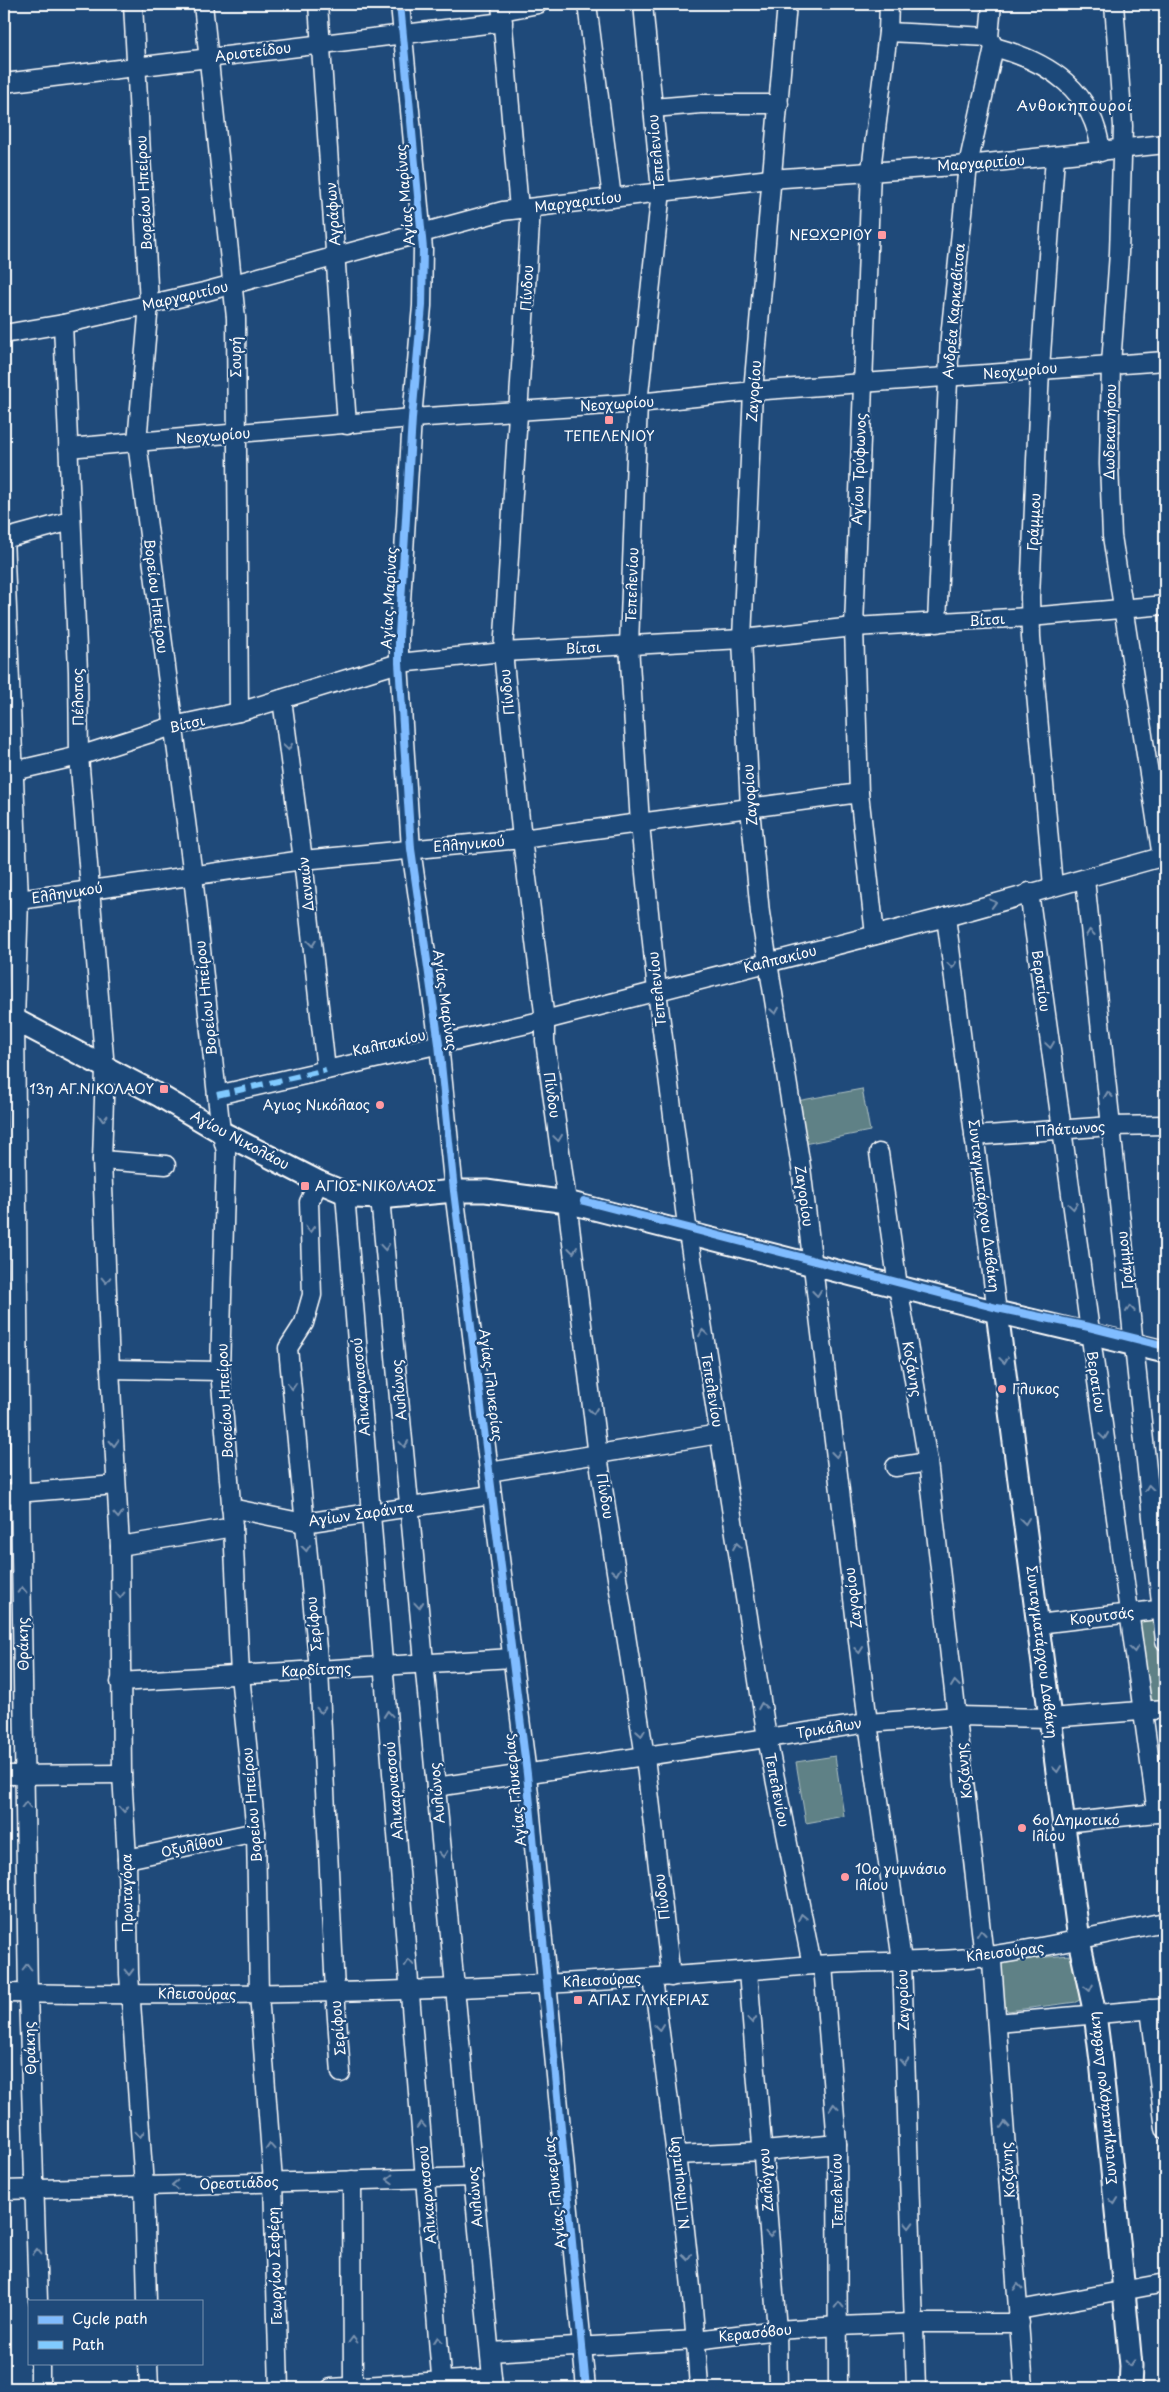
<svg xmlns="http://www.w3.org/2000/svg" width="1169" height="2392" font-family="'Playpen Sans',sans-serif">
<style>
.green{fill:#5e8186;stroke:#aec0c2}
.lines{fill:none;stroke-linecap:round;stroke-linejoin:round}
.minor-casing{stroke:#fff;stroke-width:21}
.tertiary-casing{stroke:#fff;stroke-width:25}
.minor{stroke:#1f4a7a;stroke-width:18}
.tertiary{stroke:#1f4a7a;stroke-width:21}
.quiet{stroke:#80caff;stroke-width:6;stroke-dasharray:12 6;stroke-linecap:butt}
.cycleway-casing{stroke:#1f4a7a;stroke-width:11}
.cycleway{stroke:#80bcff;stroke-width:8}
.oneway{stroke:#7992af}
.poi-dot{fill:#ff9aa2;stroke:#1f4a7a;stroke-width:2}
.labels{text-anchor:middle;stroke-width:4.5;stroke-linejoin:round;paint-order:stroke}
.street-label{font-size:14px;fill:#fff;stroke:#1f4a7a}
.poi-label{font-size:14px;fill:#fff;stroke:#1f4a7a;text-anchor:start}
.neighbourhood-label{font-size:15px;letter-spacing:1px;fill:#fff;stroke:#1f4a7a}
</style>
<rect width="100%" height="100%" fill="#1f4a7a"/>
<filter id="ink" filterUnits="userSpaceOnUse"><feTurbulence type="fractalNoise" baseFrequency=".02" numOctaves="2"/><feDisplacementMap in="SourceGraphic" scale="10" xChannelSelector="R" yChannelSelector="G"/><feConvolveMatrix kernelMatrix="1 2 1 2 8 2 1 2 1" color-interpolation-filters="sRGB"/></filter>
<g filter="url(#ink)">
<!-- green -->
<g class="green">
<polygon points="862,1089 870,1131 804,1144 797,1101"/>
<polygon points="1154,1619 1164,1699 1146,1701 1137,1621"/>
<polygon points="835,1756 844,1816 806,1823 796,1762"/>
<polygon points="1070,1955 1074,1960 1082,1998 1076,2002 1008,2011 1004,2006 1001,1961"/>
</g>
<g class="lines">
<!-- minor casing -->
<g class="minor-casing">
<g id="minor">
<polyline points="133,4 149,304 137,442 193,876 221,1132 226,1151 220,1371 233,1527 240,1675 256,1832 259,1994 273,2182 279,2388"/>
<polyline points="203,4 236,318 239,712"/>
<polyline points="318,4 347,425"/>
<polyline points="400,4 423,249 422,306 412,418 399,635 399,663 411,849 439,1044 454,1191 527,1774 586,2388"/>
<polyline points="501,4 519,209"/>
<polyline points="587,4 612,198"/>
<polyline points="643,4 661,191 638,403 629,645 640,824 657,991 688,1233 767,1738 812,1965"/>
<polyline points="787,4 753,391 742,639 750,808 760,913 801,1167 868,1723 902,1961 916,2388"/>
<polyline points="1114,4 1123,126 1119,253 1111,364 1109,464 1112,536 1162,857"/>
<polyline points="502,11 538,4"/>
<polyline points="888,32 989,37"/>
<path d="M994 47C1050 62 1094 91 1101 152"/>
<polyline points="4,83 503,22"/>
<polyline points="653,108 701,104 779,104"/>
<polyline points="531,208 503,652 522,839 545,1020 545,1041 567,1202 598,1456 645,1757 671,1977"/>
<polyline points="63,324 78,671 79,756 105,1069 102,1160 110,1369 120,1546 122,1774 127,1859 129,1974 144,2186 147,2301"/>
<polyline points="4,334 63,324 204,292 503,211 770,179 968,165 1165,144"/>
<polyline points="68,448 412,418 638,403 753,391 1165,361"/>
<polyline points="4,536 19,900 15,1020 20,1493 28,1994 38,2301"/>
<polyline points="4,539 71,521"/>
<polyline points="937,623 950,337 968,165 994,47 989,37 992,4"/>
<polyline points="282,699 303,860 326,1070"/>
<polyline points="14,771 79,756 173,726 239,712 399,663 503,652 742,639 854,627 1030,617 1165,605"/>
<polyline points="1085,879 1165,1641"/>
<polyline points="1053,886 1031,637 1030,597 1040,369 1055,157"/>
<polyline points="1029,892 1157,1813"/>
<polyline points="19,900 303,860 522,839 859,793"/>
<polyline points="946,917 997,1312"/>
<polyline points="875,935 859,793 854,627 871,170 888,32 889,4"/>
<polyline points="217,1095 545,1020 946,917 1165,856"/>
<polyline points="974,1136 1111,1126 1165,1125"/>
<polyline points="879,1153 898,1286 928,1462 984,1957 992,1962 1024,2388"/>
<polyline points="102,1160 166,1165"/>
<polyline points="319,1182 309,1202 312,1295 304,1323 288,1348 319,1670 335,1991 341,2073"/>
<polyline points="345,1194 442,2388"/>
<polyline points="380,1198 493,2388"/>
<polyline points="110,1369 220,1371"/>
<polyline points="895,1467 928,1462"/>
<polyline points="489,1472 719,1434"/>
<polyline points="4,1494 116,1485"/>
<polyline points="231,1508 304,1523 491,1495"/>
<polyline points="120,1546 233,1527"/>
<polyline points="1038,1624 1165,1609"/>
<polyline points="120,1682 512,1658"/>
<polyline points="4,1775 122,1774"/>
<polyline points="436,1787 868,1723 958,1716 1050,1718 1165,1709"/>
<polyline points="1064,1823 1165,1812"/>
<polyline points="127,1859 256,1832"/>
<polyline points="823,1965 837,2144 838,2388"/>
<polyline points="748,1972 777,2330 778,2388"/>
<path d="M653 1978C670 2114 691 2251 699 2388"/>
<path d="M4 1993C273 1998 543 1989 812 1965 870 1960 929 1964 987 1956 1047 1948 1106 1933 1165 1922"/>
<polyline points="1150,2009 1165,2129"/>
<polyline points="997,2023 1165,2008"/>
<polyline points="676,2155 764,2151 837,2144"/>
<polyline points="352,2180 353,2388"/>
<polyline points="4,2190 473,2177"/>
<polyline points="1019,2310 1165,2283"/>
<polyline points="490,2352 696,2340 777,2330 839,2326 912,2323 1020,2323"/>
<polyline points="40,2363 40,2388"/>
<polyline points="148,2363 149,2388"/>
<polyline points="331,2388 492,2378"/>
</g>
</g>
<!-- tertiary casing -->
<g class="tertiary-casing">
<g id="tertiary">
<polyline points="4,1014 160,1096 221,1132 319,1182 355,1197 380,1198 454,1191 486,1191 567,1202 997,1312 1165,1352"/>
<polyline points="997,1312 1079,1940 1095,2014 1101,2061 1124,2291 1131,2366 1130,2388"/>
</g>
</g>
<!-- minor -->
<use href="#minor" class="minor"/>
<!-- tertiary -->
<use href="#tertiary" class="tertiary"/>
<!-- quiet -->
<polyline class="quiet" points="217,1095 326,1070"/>
<!-- cycleway casing -->
<g class="cycleway-casing">
<g id="cycleway">
<polyline points="400,4 423,249 422,306 412,418 399,635 399,663 411,849 439,1044 454,1191 527,1774 586,2388"/>
<polyline points="584,1201 997,1308 1089,1327 1165,1346"/>
</g>
</g>
<!-- cycleway -->
<use href="#cycleway" class="cycleway"/>
</g>
<!-- one-way arrows -->
<defs><path id="oneway-chevron" d="M-2-3.5L2.5 0L-2 3.5" fill="none" stroke-width="1.6" stroke-linecap="round" stroke-linejoin="round" transform="scale(1.25)"/></defs>
<g class="oneway">
<use href="#oneway-chevron" transform="translate(288 747) rotate(82)"/>
<use href="#oneway-chevron" transform="translate(993 903) rotate(-16)"/>
<use href="#oneway-chevron" transform="translate(1090 933) rotate(-96)"/>
<use href="#oneway-chevron" transform="translate(312 943) rotate(84)"/>
<use href="#oneway-chevron" transform="translate(952 965) rotate(83)"/>
<use href="#oneway-chevron" transform="translate(775 1011) rotate(81)"/>
<use href="#oneway-chevron" transform="translate(1050 1045) rotate(82)"/>
<use href="#oneway-chevron" transform="translate(1108 1095) rotate(-96)"/>
<use href="#oneway-chevron" transform="translate(103 1118) rotate(92)"/>
<use href="#oneway-chevron" transform="translate(558 1138) rotate(82)"/>
<use href="#oneway-chevron" transform="translate(1073 1206) rotate(82)"/>
<use href="#oneway-chevron" transform="translate(310 1229) rotate(88)"/>
<use href="#oneway-chevron" transform="translate(385 1247) rotate(85)"/>
<use href="#oneway-chevron" transform="translate(573 1250) rotate(83)"/>
<use href="#oneway-chevron" transform="translate(106 1280) rotate(88)"/>
<use href="#oneway-chevron" transform="translate(817 1293) rotate(83)"/>
<use href="#oneway-chevron" transform="translate(1130 1309) rotate(-96)"/>
<use href="#oneway-chevron" transform="translate(703 1333) rotate(-99)"/>
<use href="#oneway-chevron" transform="translate(1004 1360) rotate(83)"/>
<use href="#oneway-chevron" transform="translate(292 1386) rotate(85)"/>
<use href="#oneway-chevron" transform="translate(593 1411) rotate(83)"/>
<use href="#oneway-chevron" transform="translate(1104 1436) rotate(82)"/>
<use href="#oneway-chevron" transform="translate(114 1443) rotate(87)"/>
<use href="#oneway-chevron" transform="translate(404 1444) rotate(85)"/>
<use href="#oneway-chevron" transform="translate(836 1454) rotate(83)"/>
<use href="#oneway-chevron" transform="translate(1149 1488) rotate(-96)"/>
<use href="#oneway-chevron" transform="translate(118 1515) rotate(86)"/>
<use href="#oneway-chevron" transform="translate(1025 1521) rotate(83)"/>
<use href="#oneway-chevron" transform="translate(737 1546) rotate(-99)"/>
<use href="#oneway-chevron" transform="translate(306 1548) rotate(84)"/>
<use href="#oneway-chevron" transform="translate(616 1572) rotate(81)"/>
<use href="#oneway-chevron" transform="translate(22 1590) rotate(-91)"/>
<use href="#oneway-chevron" transform="translate(120 1595) rotate(90)"/>
<use href="#oneway-chevron" transform="translate(419 1605) rotate(85)"/>
<use href="#oneway-chevron" transform="translate(1134 1649) rotate(82)"/>
<use href="#oneway-chevron" transform="translate(859 1650) rotate(83)"/>
<use href="#oneway-chevron" transform="translate(955 1684) rotate(-97)"/>
<use href="#oneway-chevron" transform="translate(762 1706) rotate(-99)"/>
<use href="#oneway-chevron" transform="translate(321 1710) rotate(87)"/>
<use href="#oneway-chevron" transform="translate(388 1714) rotate(-95)"/>
<use href="#oneway-chevron" transform="translate(641 1733) rotate(81)"/>
<use href="#oneway-chevron" transform="translate(1057 1769) rotate(83)"/>
<use href="#oneway-chevron" transform="translate(26 1805) rotate(-90)"/>
<use href="#oneway-chevron" transform="translate(124 1809) rotate(87)"/>
<use href="#oneway-chevron" transform="translate(443 1854) rotate(85)"/>
<use href="#oneway-chevron" transform="translate(802 1917) rotate(-101)"/>
<use href="#oneway-chevron" transform="translate(981 1933) rotate(-96)"/>
<use href="#oneway-chevron" transform="translate(409 1963) rotate(-95)"/>
<use href="#oneway-chevron" transform="translate(27 1967) rotate(-90)"/>
<use href="#oneway-chevron" transform="translate(129 1972) rotate(88)"/>
<use href="#oneway-chevron" transform="translate(1089 1988) rotate(78)"/>
<use href="#oneway-chevron" transform="translate(752 2020) rotate(85)"/>
<use href="#oneway-chevron" transform="translate(659 2027) rotate(83)"/>
<use href="#oneway-chevron" transform="translate(904 2062) rotate(88)"/>
<use href="#oneway-chevron" transform="translate(834 2107) rotate(-95)"/>
<use href="#oneway-chevron" transform="translate(421 2125) rotate(-94)"/>
<use href="#oneway-chevron" transform="translate(1005 2125) rotate(-94)"/>
<use href="#oneway-chevron" transform="translate(140 2134) rotate(86)"/>
<use href="#oneway-chevron" transform="translate(270 2147) rotate(-94)"/>
<use href="#oneway-chevron" transform="translate(390 2179) rotate(178)"/>
<use href="#oneway-chevron" transform="translate(175 2185) rotate(178)"/>
<use href="#oneway-chevron" transform="translate(1114 2201) rotate(84)"/>
<use href="#oneway-chevron" transform="translate(909 2225) rotate(88)"/>
<use href="#oneway-chevron" transform="translate(770 2234) rotate(86)"/>
<use href="#oneway-chevron" transform="translate(37 2252) rotate(-91)"/>
<use href="#oneway-chevron" transform="translate(687 2257) rotate(84)"/>
<use href="#oneway-chevron" transform="translate(1018 2287) rotate(-94)"/>
<use href="#oneway-chevron" transform="translate(839 2305) rotate(-91)"/>
<use href="#oneway-chevron" transform="translate(353 2340) rotate(-90)"/>
<use href="#oneway-chevron" transform="translate(438 2340) rotate(-95)"/>
<use href="#oneway-chevron" transform="translate(1130 2363) rotate(87)"/>
</g>
</g>
<!-- markers -->
<g class="poi-dot">
<rect x="877" y="230" width="10" height="10" rx="2.5"/>
<rect x="604" y="415" width="10" height="10" rx="2.5"/>
<rect x="159" y="1084" width="10" height="10" rx="2.5"/>
<circle cx="380" cy="1105" r="5"/>
<rect x="300" y="1181" width="10" height="10" rx="2.5"/>
<circle cx="1002" cy="1389" r="5"/>
<circle cx="1022" cy="1828" r="5"/>
<circle cx="845" cy="1877" r="5"/>
<rect x="573" y="1995" width="10" height="10" rx="2.5"/>
</g>
<g class="labels">
<!-- street labels -->
<g class="street-label">
<text transform="translate(253 52) rotate(-7)" y="5">Αριστείδου</text>
<text transform="translate(656 152) rotate(-95)" y="5">Τεπελενίου</text>
<text transform="translate(981 163) rotate(-4)" y="5">Μαργαριτίου</text>
<text transform="translate(144 193) rotate(-93)" y="5">Βορείου Ηπείρου</text>
<text transform="translate(405 195) rotate(-95)" y="5">Αγίας Μαρίνας</text>
<text transform="translate(578 202) rotate(-7)" y="5">Μαργαριτίου</text>
<text transform="translate(333 214) rotate(-94)" y="5">Αγράφων</text>
<text transform="translate(527 288) rotate(-87)" y="5">Πίνδου</text>
<text transform="translate(185 296) rotate(-13)" y="5">Μαργαριτίου</text>
<text transform="translate(954 311) rotate(-85)" y="5">Ανδρέα Καρκαβίτσα</text>
<text transform="translate(236 357) rotate(-90)" y="5">Σουρή</text>
<text transform="translate(1020 371) rotate(-5)" y="5">Νεοχωρίου</text>
<text transform="translate(754 391) rotate(-86)" y="5">Ζαγορίου</text>
<text transform="translate(617 404) rotate(-4)" y="5">Νεοχωρίου</text>
<text transform="translate(1110 432) rotate(-89)" y="5">Δωδεκανήσου</text>
<text transform="translate(213 436) rotate(-5)" y="5">Νεοχωρίου</text>
<text transform="translate(859 469) rotate(-88)" y="5">Αγίου Τρύφωνος</text>
<text transform="translate(1034 522) rotate(-87)" y="5">Γράμμου</text>
<text transform="translate(632 585) rotate(-88)" y="5">Τεπελενίου</text>
<text transform="translate(156 596) rotate(83)" y="5">Βορείου Ηπείρου</text>
<text transform="translate(389 598) rotate(-87)" y="5">Αγίας Μαρίνας</text>
<text transform="translate(987 620) rotate(-4)" y="5">Βίτσι</text>
<text transform="translate(583 648) rotate(-3)" y="5">Βίτσι</text>
<text transform="translate(507 692) rotate(-96)" y="5">Πίνδου</text>
<text transform="translate(78 697) rotate(-91)" y="5">Πέλοπος</text>
<text transform="translate(187 724) rotate(-13)" y="5">Βίτσι</text>
<text transform="translate(750 795) rotate(-94)" y="5">Ζαγορίου</text>
<text transform="translate(469 844) rotate(-5)" y="5">Ελληνικού</text>
<text transform="translate(306 884) rotate(-96)" y="5">Δαναών</text>
<text transform="translate(67 893) rotate(-9)" y="5">Ελληνικού</text>
<text transform="translate(780 959) rotate(-14)" y="5">Καλπακίου</text>
<text transform="translate(1041 981) rotate(82)" y="5">Βερατίου</text>
<text transform="translate(657 989) rotate(-96)" y="5">Τεπελενίου</text>
<text transform="translate(206 998) rotate(-96)" y="5">Βορείου Ηπείρου</text>
<text transform="translate(445 1000) rotate(82)" y="5">Αγίας Μαρίνας</text>
<text transform="translate(389 1043) rotate(-13)" y="5">Καλπακίου</text>
<text transform="translate(552 1095) rotate(82)" y="5">Πίνδου</text>
<text transform="translate(1070 1129) rotate(-4)" y="5">Πλάτωνος</text>
<text transform="translate(240 1140) rotate(28)" y="5">Αγίου Νικολάου</text>
<text transform="translate(804 1196) rotate(82)" y="5">Ζαγορίου</text>
<text transform="translate(984 1206) rotate(83)" y="5">Συνταγματάρχου Δαβάκη</text>
<text transform="translate(1125 1260) rotate(-96)" y="5">Γράμμου</text>
<text transform="translate(912 1369) rotate(80)" y="5">Κοζάνης</text>
<text transform="translate(1096 1382) rotate(82)" y="5">Βερατίου</text>
<text transform="translate(491 1385) rotate(83)" y="5">Αγίας Γλυκερίας</text>
<text transform="translate(361 1387) rotate(-95)" y="5">Αλικαρνασσού</text>
<text transform="translate(399 1390) rotate(-95)" y="5">Αυλώνος</text>
<text transform="translate(712 1390) rotate(81)" y="5">Τεπελενίου</text>
<text transform="translate(225 1401) rotate(-93)" y="5">Βορείου Ηπείρου</text>
<text transform="translate(605 1496) rotate(81)" y="5">Πίνδου</text>
<text transform="translate(361 1514) rotate(-8)" y="5">Αγίων Σαράντα</text>
<text transform="translate(853 1598) rotate(-97)" y="5">Ζαγορίου</text>
<text transform="translate(1102 1616) rotate(-7)" y="5">Κορυτσάς</text>
<text transform="translate(314 1624) rotate(-96)" y="5">Σερίφου</text>
<text transform="translate(23 1644) rotate(-91)" y="5">Θράκης</text>
<text transform="translate(1042 1652) rotate(83)" y="5">Συνταγματάρχου Δαβάκη</text>
<text transform="translate(316 1670) rotate(-3)" y="5">Καρδίτσης</text>
<text transform="translate(829 1728) rotate(-9)" y="5">Τρικάλων</text>
<text transform="translate(964 1771) rotate(-96)" y="5">Κοζάνης</text>
<text transform="translate(515 1790) rotate(-96)" y="5">Αγίας Γλυκερίας</text>
<text transform="translate(777 1790) rotate(79)" y="5">Τεπελενίου</text>
<text transform="translate(394 1791) rotate(-95)" y="5">Αλικαρνασσού</text>
<text transform="translate(437 1793) rotate(-95)" y="5">Αυλώνος</text>
<text transform="translate(252 1805) rotate(-95)" y="5">Βορείου Ηπείρου</text>
<text transform="translate(192 1846) rotate(-12)" y="5">Οξυλίθου</text>
<text transform="translate(127 1893) rotate(-91)" y="5">Πρωταγόρα</text>
<text transform="translate(662 1897) rotate(-97)" y="5">Πίνδου</text>
<text transform="translate(1005 1952) rotate(-7)" y="5">Κλεισούρας</text>
<text transform="translate(602 1980) rotate(-3)" y="5">Κλεισούρας</text>
<text transform="translate(197 1994) rotate(1)" y="5">Κλεισούρας</text>
<text transform="translate(903 2000) rotate(-92)" y="5">Ζαγορίου</text>
<text transform="translate(338 2028) rotate(-95)" y="5">Σερίφου</text>
<text transform="translate(30 2048) rotate(-92)" y="5">Θράκης</text>
<text transform="translate(1103 2098) rotate(-96)" y="5">Συνταγματάρχου Δαβάκη</text>
<text transform="translate(1008 2170) rotate(-94)" y="5">Κοζάνης</text>
<text transform="translate(766 2180) rotate(-94)" y="5">Ζαλόγγου</text>
<text transform="translate(239 2183) rotate(-2)" y="5">Ορεστιάδος</text>
<text transform="translate(679 2183) rotate(-97)" y="5">N. Πλουμπίδη</text>
<text transform="translate(837 2191) rotate(-91)" y="5">Τεπελενίου</text>
<text transform="translate(555 2193) rotate(-96)" y="5">Αγίας Γλυκερίας</text>
<text transform="translate(427 2195) rotate(-95)" y="5">Αλικαρνασσού</text>
<text transform="translate(475 2197) rotate(-95)" y="5">Αυλώνος</text>
<text transform="translate(275 2266) rotate(-92)" y="5">Γεωργίου Σεφέρη</text>
<text transform="translate(755 2333) rotate(-6)" y="5">Κερασόβου</text>
</g>
<!-- poi labels -->
<g class="poi-label">
<text x="872" y="240" text-anchor="end">ΝΕΩΧΩΡΙΟΥ</text>
<text x="609" y="441" text-anchor="middle">ΤΕΠΕΛΕΝΙΟΥ</text>
<text x="154" y="1094" text-anchor="end">13η ΑΓ.ΝΙΚΟΛΑΟΥ</text>
<text x="370" y="1110" text-anchor="end">Αγιος Νικόλαος</text>
<text x="315" y="1191">ΑΓΙΟΣ ΝΙΚΟΛΑΟΣ</text>
<text x="1012" y="1394">Γλυκος</text>
<text x="1032" y="1825">6ο Δημοτικό<tspan x="1032" dy="16">Ιλίου</tspan></text>
<text x="855" y="1874">10ο γυμνάσιο<tspan x="855" dy="16">Ιλίου</tspan></text>
<text x="588" y="2005">ΑΓΙΑΣ ΓΛΥΚΕΡΙΑΣ</text>
</g>
<!-- neighbourhood labels -->
<g class="neighbourhood-label">
<text x="1075" y="111">Ανθοκηπουροί</text>
</g>
</g>
<!-- margin -->
<rect width="1169" height="2392" fill="none" stroke="#1f4a7a" stroke-width="20"/>
<rect x="10" y="10" width="1149" height="2372" fill="none" stroke="#fff" stroke-width="2" filter="url(#ink)"/>
<!-- legend -->
<rect x="28" y="2300" width="175" height="65" fill="#1f4a7a" stroke="#7992af"/>
<rect x="38" y="2316" width="25" height="8" fill="#80bcff" stroke="#7992af"/>
<text x="72" y="2324" font-size="15" fill="#ffffff">Cycle path</text>
<rect x="38" y="2341" width="25" height="8" fill="#80caff" stroke="#7992af"/>
<text x="72" y="2350" font-size="15" fill="#ffffff">Path</text>
</svg>
